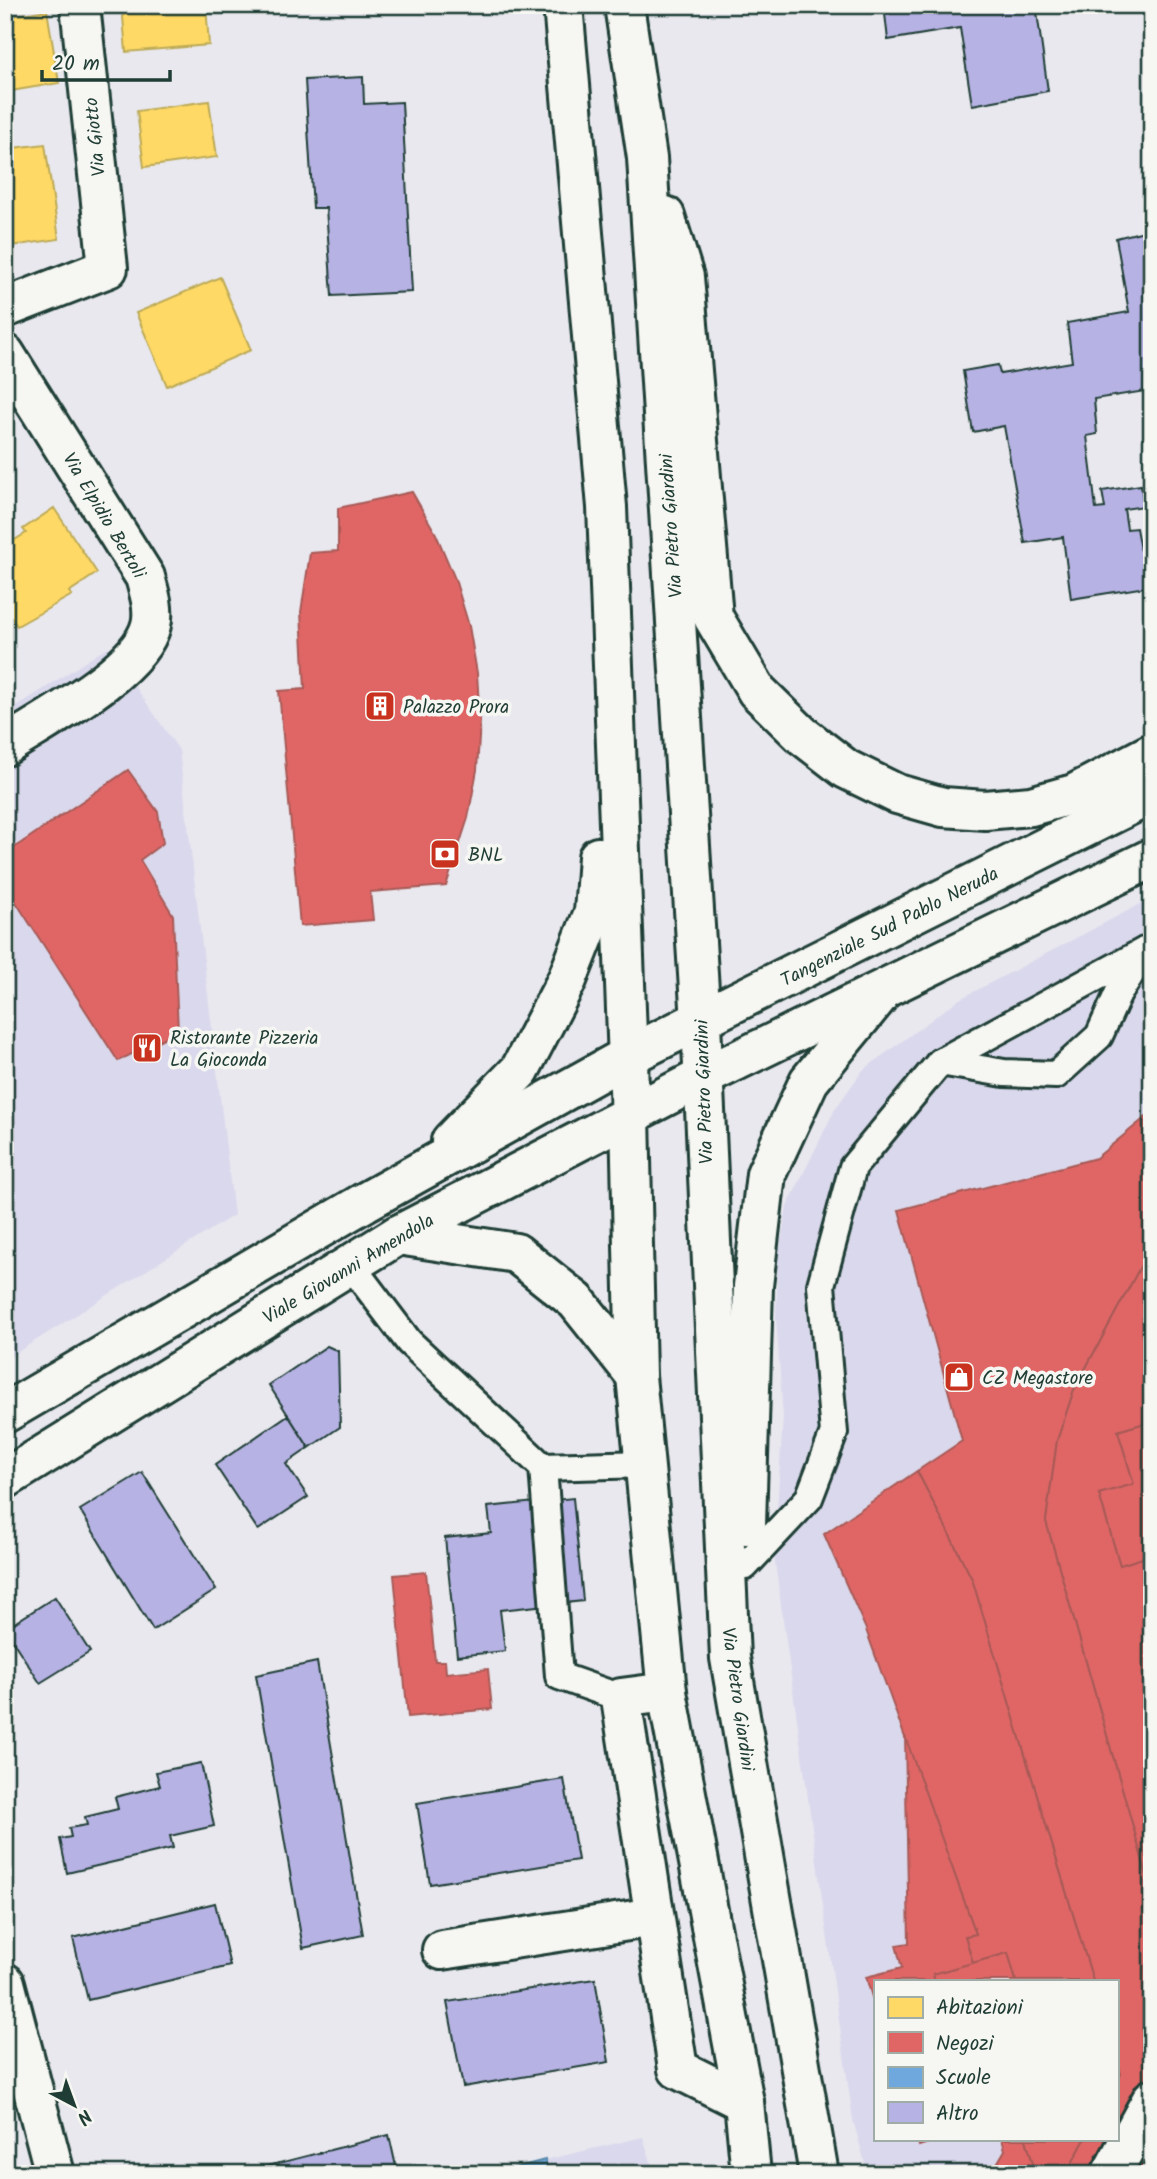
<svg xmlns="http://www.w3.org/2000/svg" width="1157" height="2179" font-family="Kalam,sans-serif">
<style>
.built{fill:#dad8ec;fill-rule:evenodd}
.homes{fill:#ffd966;stroke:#bcaa57;stroke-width:2}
.shops{fill:#e06666;stroke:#a65a57;stroke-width:2}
.schools{fill:#6fa8dc;stroke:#5788aa;stroke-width:2}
.building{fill:#b7b2e4;stroke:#1f3d34;stroke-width:2}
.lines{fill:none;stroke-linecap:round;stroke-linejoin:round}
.lane-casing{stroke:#1f3d34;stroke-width:32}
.street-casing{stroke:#1f3d34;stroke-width:44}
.secondary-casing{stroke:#1f3d34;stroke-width:44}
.lane{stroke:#f6f6f2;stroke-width:26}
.street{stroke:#f6f6f2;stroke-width:38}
.secondary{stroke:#f6f6f2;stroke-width:38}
.labels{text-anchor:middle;stroke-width:7;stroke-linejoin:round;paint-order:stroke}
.street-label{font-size:19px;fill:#1f3d34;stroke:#f6f6f2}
.poi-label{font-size:19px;fill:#1f3d34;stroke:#f6f6f2;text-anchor:start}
</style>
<rect width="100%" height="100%" fill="#e9e8ef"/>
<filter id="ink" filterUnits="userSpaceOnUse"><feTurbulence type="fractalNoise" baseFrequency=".0143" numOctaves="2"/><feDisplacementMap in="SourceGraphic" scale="14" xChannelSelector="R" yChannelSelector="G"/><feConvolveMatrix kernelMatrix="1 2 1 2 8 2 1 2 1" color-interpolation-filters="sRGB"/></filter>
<g filter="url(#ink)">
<!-- built -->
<g class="built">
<polygon points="108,647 179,750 234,1215 5,1360 5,714"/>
<path d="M1152 898V2174H868L853 2120 774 1555 783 1417 776 1318 778 1256 787 1207 835 1109 863 1070 958 1000ZM875 1981H1117V2139H875Z"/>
<polygon points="643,2137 655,2174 491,2174 545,2160"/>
</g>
<!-- homes -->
<g class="homes">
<polygon points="122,5 206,5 209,45 126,52"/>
<polygon points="47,10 59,83 5,92 5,17"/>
<polygon points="209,101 217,157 144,167 137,111"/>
<polygon points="45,144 59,239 5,247 5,149"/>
<polygon points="220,277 251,350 167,386 136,313"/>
<polygon points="54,508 97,573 69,592 72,595 17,626 5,609 5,541 8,544 26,533 23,529"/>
</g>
<!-- shops -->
<g class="shops">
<polygon points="412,492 436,534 455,579 469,626 477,673 480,721 477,770 468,818 446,886 370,892 373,920 300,926 279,691 305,689 301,612 310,553 338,551 338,508"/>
<polygon points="128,770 158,812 163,843 140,860 173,915 178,1031 118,1061 5,885 5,854"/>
<polygon points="1152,1112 1152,1245 1074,1390 1057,1441 1046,1521 1152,1893 1152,2174 1066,2174 1085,2139 1117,2139 1117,2081 1121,2074 1117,2059 1117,1981 1093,1981 972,1579 917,1471 962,1441 899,1210 1096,1158"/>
<polygon points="1152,1245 1152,1421 1118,1431 1134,1484 1099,1494 1120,1565 1152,1555 1152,1893 1046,1521 1057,1441 1074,1390"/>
<polygon points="1152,1421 1152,1555 1120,1565 1099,1494 1134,1484 1118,1431"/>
<polygon points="917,1471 972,1579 1093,1981 1016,1981 1008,1953 973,1963 965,1936 976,1934 865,1627 824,1534"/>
<polygon points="426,1572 435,1661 445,1661 446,1673 488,1669 492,1709 408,1717 394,1575"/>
<polygon points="905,1736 976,1934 965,1936 973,1963 933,1974 935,1981 875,1981 875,2007 866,1977 902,1968 896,1945 909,1943"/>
<polygon points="1008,1953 1016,1981 935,1981 933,1974"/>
<polygon points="917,2139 941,2139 919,2146"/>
<polygon points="1002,2139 1026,2139 1036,2174 991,2174 1005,2150"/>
<polygon points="1026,2139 1085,2139 1066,2174 1036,2174"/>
</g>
<!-- schools -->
<polygon class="schools" points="545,2160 549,2174 491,2174"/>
<!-- building -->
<g class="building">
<polygon points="884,5 1036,5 1048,91 972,105 960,28 888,40"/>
<polygon points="363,77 364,104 402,102 412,292 332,296 326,208 313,208 305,80"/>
<polygon points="1152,229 1152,390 1094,399 1097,434 1087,436 1096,509 1105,508 1102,491 1141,485 1144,506 1124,509 1127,529 1136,528 1140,550 1152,549 1152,586 1071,599 1063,537 1025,543 1004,426 973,432 963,371 998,365 1000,374 1072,362 1067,323 1129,312 1116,238"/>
<polygon points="327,1346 338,1351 340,1427 309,1448 269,1385"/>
<polygon points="288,1415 309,1448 286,1464 308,1497 258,1530 215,1465"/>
<polygon points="142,1472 216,1590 153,1630 80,1510"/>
<polygon points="573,1498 583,1601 500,1610 505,1651 457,1656 445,1538 491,1533 488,1507"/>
<polygon points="55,1597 90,1652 40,1683 5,1629"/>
<polygon points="317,1662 363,1935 303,1948 256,1675"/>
<polygon points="201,1763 214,1826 170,1836 173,1848 67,1873 60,1839 71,1837 69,1828 87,1825 85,1817 118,1809 115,1797 160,1786 156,1772"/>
<polygon points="564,1779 578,1860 430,1884 417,1803"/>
<polygon points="215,1903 230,1966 88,2000 73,1938"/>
<polygon points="595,1979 609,2062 463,2087 447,2002"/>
<polygon points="389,2135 397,2171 236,2174"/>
</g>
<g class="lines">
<!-- lane casing -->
<g class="lane-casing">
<g id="lane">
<polyline points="940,1062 1004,1073 1056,1075 1099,1036 1118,994 1145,951"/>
<polyline points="350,1264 409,1342 543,1467 559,1676 621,1698"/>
<polyline points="543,1467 645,1464"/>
<polyline points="745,1566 809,1498 834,1433 821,1285 853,1167 940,1062 1152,947"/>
</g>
</g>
<!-- street casing -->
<g class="street-casing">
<g id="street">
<polyline points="5,308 108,268 80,5"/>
<path d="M5 354 145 577C149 592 155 609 151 625 140 671 45 720 5 746"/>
<polyline points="667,1692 621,1698 678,2069 744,2102"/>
<polyline points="442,1950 654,1917"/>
<polyline points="5,1983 55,2174"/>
<polyline points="1111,2174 1152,2099"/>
</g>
</g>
<!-- secondary casing -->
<g class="secondary-casing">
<g id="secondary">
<polyline points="563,5 607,507 630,1115 636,1376 667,1692 744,2102 751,2174"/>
<polyline points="624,5 647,158 701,1022 730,1658 819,2174"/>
<polyline points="665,216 684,277 713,617 757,691 802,735 846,769 897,794 943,807 985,810 1031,806 1074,794 1152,753"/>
<polyline points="451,1141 520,1070 567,980 594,912 598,857"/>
<polyline points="398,1235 516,1253 576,1301 636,1376"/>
<polyline points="5,1413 365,1202 626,1057 1152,794"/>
<polyline points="5,1479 398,1235 701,1078 1152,858"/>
<polyline points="746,1525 753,1286 766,1174 809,1081 878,997"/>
</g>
</g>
<!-- lane -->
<use href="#lane" class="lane"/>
<!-- street -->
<use href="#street" class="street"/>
<!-- secondary -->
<use href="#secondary" class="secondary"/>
</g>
</g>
<!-- icons -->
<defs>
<g id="building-square" transform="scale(1.575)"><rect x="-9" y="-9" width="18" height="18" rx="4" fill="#c8321e" stroke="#f6f6f2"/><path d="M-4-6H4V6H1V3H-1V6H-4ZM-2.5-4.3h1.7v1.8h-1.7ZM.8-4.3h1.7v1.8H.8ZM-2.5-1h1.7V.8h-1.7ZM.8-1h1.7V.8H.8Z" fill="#fff"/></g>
<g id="bank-square" transform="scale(1.575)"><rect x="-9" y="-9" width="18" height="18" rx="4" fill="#c8321e" stroke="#f6f6f2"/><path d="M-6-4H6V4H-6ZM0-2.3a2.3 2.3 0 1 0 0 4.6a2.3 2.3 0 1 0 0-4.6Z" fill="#fff"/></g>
<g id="restaurant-square" transform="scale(1.575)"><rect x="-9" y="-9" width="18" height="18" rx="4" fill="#c8321e" stroke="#f6f6f2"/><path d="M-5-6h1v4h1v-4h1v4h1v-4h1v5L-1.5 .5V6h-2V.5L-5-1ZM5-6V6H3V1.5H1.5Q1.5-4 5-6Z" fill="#fff"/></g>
<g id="shop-square" transform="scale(1.575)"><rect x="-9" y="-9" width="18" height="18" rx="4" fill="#c8321e" stroke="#f6f6f2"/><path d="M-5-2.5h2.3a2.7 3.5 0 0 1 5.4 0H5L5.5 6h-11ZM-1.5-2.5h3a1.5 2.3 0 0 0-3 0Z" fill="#fff"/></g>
</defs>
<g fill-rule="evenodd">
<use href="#building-square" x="380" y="706"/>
<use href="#bank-square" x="445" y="854"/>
<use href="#restaurant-square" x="147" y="1048"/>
<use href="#shop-square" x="959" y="1377"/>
</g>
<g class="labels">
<!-- street labels -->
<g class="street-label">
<text transform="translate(94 137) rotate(-96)" y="7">Via Giotto</text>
<text transform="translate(105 515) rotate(59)" y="7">Via Elpidio Bertoli</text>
<text transform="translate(670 526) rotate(-94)" y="7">Via Pietro Giardini</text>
<text transform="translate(889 926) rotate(-27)" y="7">Tangenziale Sud Pablo Neruda</text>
<text transform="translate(703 1092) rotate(-92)" y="7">Via Pietro Giardini</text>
<text transform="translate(348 1268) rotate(-31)" y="7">Viale Giovanni Amendola</text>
<text transform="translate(739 1699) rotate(82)" y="7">Via Pietro Giardini</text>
</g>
<!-- poi labels -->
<g class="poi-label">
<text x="403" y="713">Palazzo Prora</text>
<text x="468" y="861">BNL</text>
<text x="170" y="1044">Ristorante Pizzeria<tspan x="170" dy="22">La Gioconda</tspan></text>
<text x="982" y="1384">CZ Megastore</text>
</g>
</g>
<!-- margin -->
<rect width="1157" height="2179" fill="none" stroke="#f6f6f2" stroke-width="28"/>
<rect x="14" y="14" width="1129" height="2151" fill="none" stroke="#1f3d34" stroke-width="2.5" filter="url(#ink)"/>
<!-- legend -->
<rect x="874" y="1980" width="245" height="161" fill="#f6f6f2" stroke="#a0aca6" stroke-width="2"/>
<rect x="888" y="1997" width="35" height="21" fill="#ffd966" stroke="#a0aca6" stroke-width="2"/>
<text x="936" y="2014" font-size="21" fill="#1f3d34">Abitazioni</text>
<rect x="888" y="2032" width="35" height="21" fill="#e06666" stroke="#a0aca6" stroke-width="2"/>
<text x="936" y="2050" font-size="21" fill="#1f3d34">Negozi</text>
<rect x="888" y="2067" width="35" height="21" fill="#6fa8dc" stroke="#a0aca6" stroke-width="2"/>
<text x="936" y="2084" font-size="21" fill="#1f3d34">Scuole</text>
<rect x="888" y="2102" width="35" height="21" fill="#b7b2e4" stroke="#a0aca6" stroke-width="2"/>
<text x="936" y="2120" font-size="21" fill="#1f3d34">Altro</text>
<!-- north arrow -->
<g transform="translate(74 2105) rotate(139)" stroke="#f6f6f2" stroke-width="5" paint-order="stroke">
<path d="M0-5L12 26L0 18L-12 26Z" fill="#1f3d34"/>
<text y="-10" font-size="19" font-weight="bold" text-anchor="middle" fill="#1f3d34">N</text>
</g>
<!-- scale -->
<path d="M42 70v10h128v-10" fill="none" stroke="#1f3d34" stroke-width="3.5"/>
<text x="52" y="70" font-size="21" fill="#1f3d34" stroke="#f6f6f2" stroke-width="5" paint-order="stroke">20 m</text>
</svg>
